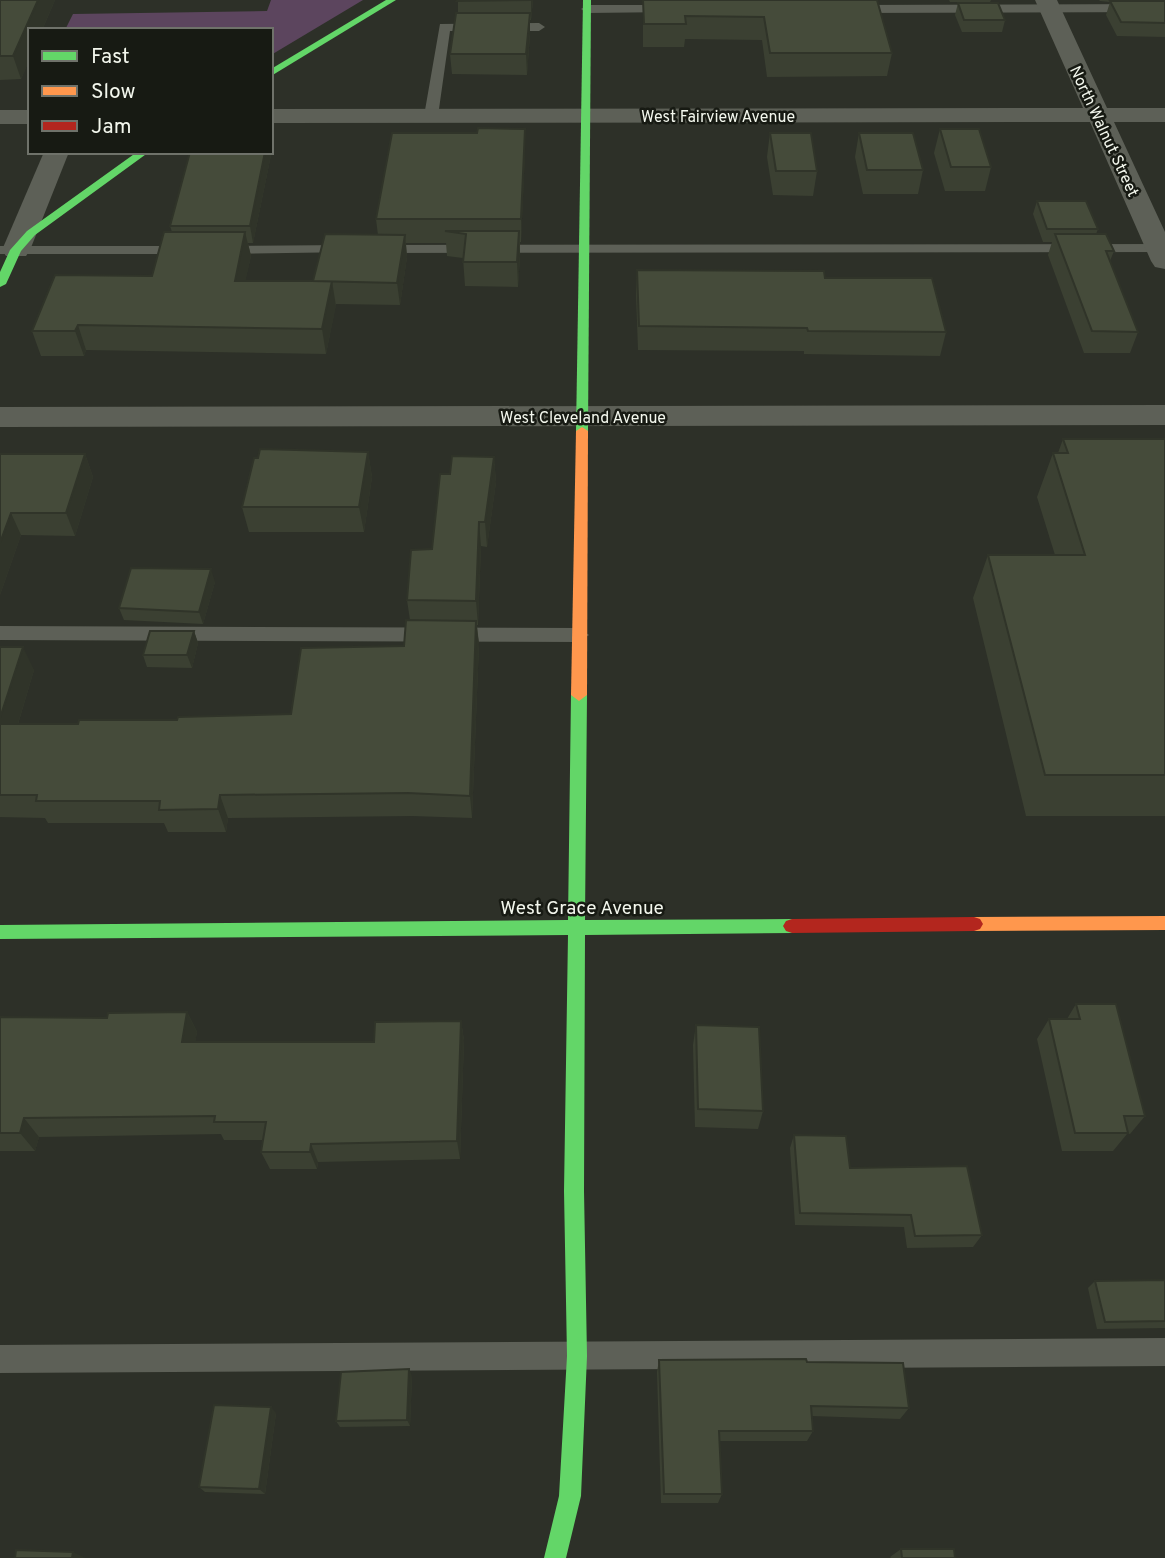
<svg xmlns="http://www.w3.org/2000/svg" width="1165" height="1558" font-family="Overpass,sans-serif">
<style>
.green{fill:#5c455e}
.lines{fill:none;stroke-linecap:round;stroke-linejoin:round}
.lane{fill:#5d6057;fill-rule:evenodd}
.street{fill:#5d6057;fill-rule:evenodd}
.fast{fill:#63d668;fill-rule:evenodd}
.slow{fill:#ff974d;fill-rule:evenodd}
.jam{fill:#b3261e;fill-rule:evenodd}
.wall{fill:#3b4032}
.shaded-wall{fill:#303429}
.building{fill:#454b3a;stroke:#303429;stroke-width:2}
.labels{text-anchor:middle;stroke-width:5;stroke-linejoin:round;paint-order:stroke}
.far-street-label{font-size:16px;fill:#f3f7ed;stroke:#171a13}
.street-label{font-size:19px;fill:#f3f7ed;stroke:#171a13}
</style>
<rect width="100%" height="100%" fill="#2d3028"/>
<!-- green -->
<polygon class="green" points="271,0 363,0 271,55 271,30 65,30 73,14 267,11"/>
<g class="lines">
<!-- lane -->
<g class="lane">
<polygon points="1165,4 1165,12 852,13 846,9 852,5"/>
<polygon points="669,5 675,9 673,12 587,13 581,9 587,5"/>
<polygon points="440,24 539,23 545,27 539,31 450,31 438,116 431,120 424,116"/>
<polygon points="1165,244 1165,252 380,253 373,249 380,245"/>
<polygon points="348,245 355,249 353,252 223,254 216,250 223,246"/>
<polygon points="0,246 187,246 194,250 187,254 0,254"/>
<polygon points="0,626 579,628 589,635 579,642 0,640"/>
<polygon points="1165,1338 1165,1366 0,1373 0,1345"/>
</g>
<!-- street -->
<g class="street">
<polygon points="1035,0 1057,0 1107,108 1165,108 1165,122 1114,122 1165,232 1165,269 1155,267 1151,261 1090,122 271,123 271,109 1083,108"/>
<rect x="0" y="110" width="30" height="14"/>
<polygon points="44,152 69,152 30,250 26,256 6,256 2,250"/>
<polygon points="1165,405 1165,425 0,427 0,407"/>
</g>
<!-- fast -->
<g class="fast">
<polygon points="386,0 396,0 271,76 271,69"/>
<polygon points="583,0 591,0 588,431 582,435 576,431"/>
<polygon points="137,152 149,152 35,235 21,251 6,284 0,287 0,272 10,250 27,231"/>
<polygon points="579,689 587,695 585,920 792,919 798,921 801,926 798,931 792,933 585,935 584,1191 587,1356 581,1496 566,1558 544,1558 559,1496 567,1356 564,1191 568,935 0,939 0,925 568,920 571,695"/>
</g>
<!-- slow -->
<g class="slow">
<polygon points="582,427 588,431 587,695 579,701 571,695 576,431"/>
<polygon points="1165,916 1165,930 974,931 968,929 965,924 968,919 974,917"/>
</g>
<!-- jam -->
<polygon class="jam" points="974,917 980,919 983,924 980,929 974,931 792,933 786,931 783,926 786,921 792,919"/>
</g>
<!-- wall -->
<g class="wall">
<polygon points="0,0 55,0 21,79 0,80"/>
<polygon points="458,0 533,0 531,20 530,20 530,34 527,75 452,74 450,54 458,13"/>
<polygon points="642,0 877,0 892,53 887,76 767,77 762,40 685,39 684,47 643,47 643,2"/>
<polygon points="949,0 991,0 990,2 950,2"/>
<polygon points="1099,0 1165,0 1165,37 1117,36 1106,15 1110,2 1100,1"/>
<polygon points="958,3 1005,20 1002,32 962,32 955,15"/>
<polygon points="940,129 991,167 985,191 945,191 934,153"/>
<polygon points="770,133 817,171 813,196 773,195 767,157"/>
<polygon points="859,133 923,170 918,194 863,194 855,157"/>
<polygon points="525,152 521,242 520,242 520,256 518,287 465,286 463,258 447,256 446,243 406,243 407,257 400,305 336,304 326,354 86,350 84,356 41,356 32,331 152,276 172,232 170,226 271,155 253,243 248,243 251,256 245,281 313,281 378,235 376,219"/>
<polygon points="1037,201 1098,229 1096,234 1114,251 1110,261 1138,332 1130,353 1084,353 1048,255 1052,242 1043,242 1033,214"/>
<polygon points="637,270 825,278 946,332 940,356 804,354 804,351 638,350 636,294"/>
<polygon points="1063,439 1165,439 1165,816 1026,816 973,598 988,555 1055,555 1037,497 1053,453 1058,453"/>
<polygon points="368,452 372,477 364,532 249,532 242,507 258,458"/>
<polygon points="0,454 85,454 93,477 75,536 21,535 0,595"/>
<polygon points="494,457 496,482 487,547 481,546 478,625 477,625 479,644 472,818 412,816 228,818 226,832 168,832 164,823 48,823 45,818 0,817 0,647 34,670 18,724 78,724 291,714 404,646 410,620 407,600 432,549 450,474"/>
<polygon points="215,582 203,624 124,620 119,608"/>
<polygon points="194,631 198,643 192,668 147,667 143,655"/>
<polygon points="1076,1004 1145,1116 1130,1134 1127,1134 1113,1151 1062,1151 1037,1039 1049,1019 1067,1019"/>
<polygon points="187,1012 197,1032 195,1042 374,1042 461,1021 464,1040 460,1159 318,1162 317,1169 270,1169 261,1152 263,1140 224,1140 221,1134 39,1137 35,1151 0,1151 0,1017 107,1018"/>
<polygon points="696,1025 763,1111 758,1129 695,1127 693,1045"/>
<polygon points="794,1135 850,1168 982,1235 973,1247 907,1248 904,1227 795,1225 790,1148"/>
<polygon points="1165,1280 1165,1328 1097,1329 1088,1288 1095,1281"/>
<polygon points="659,1360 807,1362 909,1408 900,1419 812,1416 813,1431 807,1441 719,1441 722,1494 718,1503 661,1503 657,1372"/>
<polygon points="412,1376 410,1426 340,1427 336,1421"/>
<polygon points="276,1413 265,1494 205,1492 199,1487"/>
<polygon points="901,1549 955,1558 891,1558 890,1557"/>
</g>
<!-- shaded-wall -->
<g class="shaded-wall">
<polygon points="38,0 55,0 42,30 30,30 30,59 21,79 13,56"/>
<polygon points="531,0 533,0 531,20"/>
<polygon points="530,13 530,34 527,75 526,54"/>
<polygon points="525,129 525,152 521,242 521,219"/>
<polygon points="265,152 271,152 271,155 253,243 250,226"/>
<polygon points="519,231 520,256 518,287 517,262"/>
<polygon points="245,232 251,256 240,306 235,281"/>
<polygon points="405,235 407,257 400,305 397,283"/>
<polygon points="332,281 336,306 326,354 322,329"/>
<polygon points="78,325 86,350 84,356 75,331"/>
<polygon points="368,452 372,477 364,532 359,507"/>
<polygon points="85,454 93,477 75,536 66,513"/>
<polygon points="494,457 496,482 487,547 485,522"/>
<polygon points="11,513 21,535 0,595 0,543"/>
<polygon points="479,522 481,546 478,625 476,601"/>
<polygon points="211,569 215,582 203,624 199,612"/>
<polygon points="476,621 479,644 472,818 470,796"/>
<polygon points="194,631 198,643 192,668 187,655"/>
<polygon points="23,647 34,670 11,747 0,728 0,718"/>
<polygon points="220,795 228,818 226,832 218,809"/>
<polygon points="187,1012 197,1032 192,1061 182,1042"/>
<polygon points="461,1021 464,1040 460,1159 457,1141"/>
<polygon points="24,1118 39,1137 35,1151 20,1133"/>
<polygon points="311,1144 318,1162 317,1169 310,1152"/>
<polygon points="409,1369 412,1376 410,1426 407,1420"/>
<polygon points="271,1407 276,1413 265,1494 259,1489"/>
<polygon points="73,1552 86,1558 72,1558"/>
</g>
<!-- building -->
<g class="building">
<polygon points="0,0 38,0 13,56 0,56"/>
<polygon points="458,0 531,0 457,1"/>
<polygon points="643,0 877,0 892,53 770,53 764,17 685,16 686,24 644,24"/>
<polygon points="1110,1 1165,1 1165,23 1121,22"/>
<polygon points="958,3 998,3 1005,20 964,20"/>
<polygon points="456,13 530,13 526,54 450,54"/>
<polygon points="478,128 525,129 521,219 376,219 392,133 477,133"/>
<polygon points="940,129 979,129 991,167 951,167"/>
<polygon points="770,133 811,133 817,171 776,171"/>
<polygon points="859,133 913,133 923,170 867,170"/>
<polygon points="190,152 265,152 250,226 170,226"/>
<polygon points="1037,201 1086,201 1098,229 1047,229"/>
<polygon points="445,231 519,231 517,262 463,262 466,234"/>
<polygon points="164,232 245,232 235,281 332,281 322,329 78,325 75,331 32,331 55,275 152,276"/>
<polygon points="325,234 405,235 397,283 313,281"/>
<polygon points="1055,234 1106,234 1114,251 1106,251 1138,332 1092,331"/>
<polygon points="637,270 824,271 825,278 932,278 946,332 808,331 807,328 639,326"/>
<polygon points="1063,439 1165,439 1165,775 1045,775 988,555 1085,555 1053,453 1068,453"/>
<polygon points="260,449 368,452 359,507 242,507 254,458 258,458"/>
<polygon points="0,454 85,454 66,513 11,513 0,543"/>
<polygon points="452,456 494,457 485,522 479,522 476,601 407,600 411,550 432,549 440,474 450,474"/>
<polygon points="131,568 211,569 199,612 119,608"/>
<polygon points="406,620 476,621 470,796 408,793 220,795 218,809 159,810 160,801 36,801 37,795 0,795 0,724 78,724 79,720 177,720 178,717 291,714 301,648 404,646"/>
<polygon points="150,631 194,631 187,655 143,655"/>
<polygon points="0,647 23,647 0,718"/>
<polygon points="1076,1004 1116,1004 1145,1116 1124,1116 1128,1133 1075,1133 1049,1019 1080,1019"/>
<polygon points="187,1012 182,1042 374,1042 375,1022 461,1021 457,1141 311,1144 310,1152 261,1152 266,1122 214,1122 215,1116 24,1118 20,1133 0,1133 0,1017 107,1018 108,1013"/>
<polygon points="696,1025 759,1027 763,1111 698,1109"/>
<polygon points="794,1135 846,1136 850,1168 967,1166 982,1235 915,1236 911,1215 800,1213"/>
<polygon points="1165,1280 1165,1321 1105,1322 1095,1281"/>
<polygon points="806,1359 807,1362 903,1363 909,1408 811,1406 813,1431 719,1431 722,1494 664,1494 659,1360"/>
<polygon points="409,1369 407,1420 336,1421 341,1372"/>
<polygon points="214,1405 271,1407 259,1489 199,1487"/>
<polygon points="901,1549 954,1549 955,1558 902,1558"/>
<polygon points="16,1550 73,1552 72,1558 15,1558"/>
</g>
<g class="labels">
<!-- far-street labels -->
<g class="far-street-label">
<text x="718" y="122">West Fairview Avenue</text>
<text transform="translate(1105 131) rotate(65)" y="6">North Walnut Street</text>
<text x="583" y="423">West Cleveland Avenue</text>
</g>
<!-- street labels -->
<g class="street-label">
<text x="582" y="914">West Grace Avenue</text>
</g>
</g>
<!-- legend -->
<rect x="28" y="28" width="245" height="126" fill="#171a13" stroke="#6f726a" stroke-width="2"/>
<rect x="42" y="51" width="35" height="10" fill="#63d668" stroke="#6f726a" stroke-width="2"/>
<text x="91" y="63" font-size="21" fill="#f3f7ed">Fast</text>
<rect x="42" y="86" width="35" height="10" fill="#ff974d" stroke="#6f726a" stroke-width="2"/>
<text x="91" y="98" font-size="21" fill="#f3f7ed">Slow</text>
<rect x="42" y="121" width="35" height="10" fill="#b3261e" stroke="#6f726a" stroke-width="2"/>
<text x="91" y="133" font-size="21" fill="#f3f7ed">Jam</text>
</svg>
